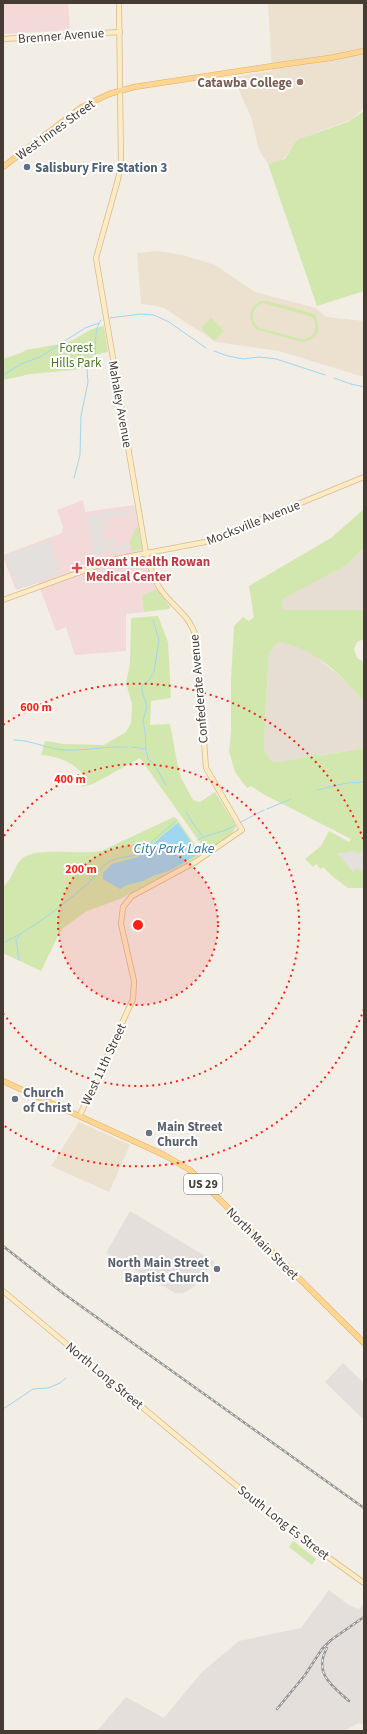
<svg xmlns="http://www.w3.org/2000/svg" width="367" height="1734" font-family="'Source Sans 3',sans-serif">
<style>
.residential{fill:#e6ded3}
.industrial{fill:#e4dfda}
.education{fill:#ece1cf}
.medical{fill:#f3d9d8}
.green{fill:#d2e7ad;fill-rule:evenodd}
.parking{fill:#e3e0dd}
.water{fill:#a0d7f0}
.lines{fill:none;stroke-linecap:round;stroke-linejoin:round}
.stream{stroke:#a0d7f0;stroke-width:1}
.secondary-casing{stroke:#d3bc94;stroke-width:6}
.primary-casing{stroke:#e3b062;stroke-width:6}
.secondary{stroke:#feeac3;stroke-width:4.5}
.primary{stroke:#fed592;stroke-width:5}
.rail-casing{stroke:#959595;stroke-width:2.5}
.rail{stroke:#fff;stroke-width:1;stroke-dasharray:3;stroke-linecap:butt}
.ring{fill:none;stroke:#fa2115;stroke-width:2;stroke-dasharray:2 4}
.education-dot{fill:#8d6e63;stroke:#fff;stroke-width:1.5}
.service-dot{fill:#5c6f8a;stroke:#fff;stroke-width:1.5}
.health-dot{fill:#e0444e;stroke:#fff;stroke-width:1.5}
.worship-dot{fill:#6b7280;stroke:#fff;stroke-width:1.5}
.labels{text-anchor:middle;stroke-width:4;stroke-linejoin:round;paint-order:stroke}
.shield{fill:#fff;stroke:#7d7771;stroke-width:1}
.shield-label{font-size:12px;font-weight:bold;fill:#453d34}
.street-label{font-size:13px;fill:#453d34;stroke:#fff}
.education-label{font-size:13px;font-weight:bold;fill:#785e54;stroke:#fff;text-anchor:end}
.service-label{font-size:13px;font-weight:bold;fill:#4e5e75;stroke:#fff;text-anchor:start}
.park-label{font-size:13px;fill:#4d7628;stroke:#fff}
.health-label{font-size:13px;font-weight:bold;fill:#be3a42;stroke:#fff;text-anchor:start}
.worship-label{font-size:13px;font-weight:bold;fill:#5b616d;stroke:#fff;text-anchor:start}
.water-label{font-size:14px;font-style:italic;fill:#2b7aa0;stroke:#fff}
.centre{fill:#fa2115;stroke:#fff;stroke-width:2}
.ring-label{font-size:12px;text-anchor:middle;font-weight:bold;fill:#fa2115;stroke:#fff;stroke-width:4;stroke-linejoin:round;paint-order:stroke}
</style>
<rect width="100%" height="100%" fill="#f2ede5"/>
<!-- residential -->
<g class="residential">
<polygon points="364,548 364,610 283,610 281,598 347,565"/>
<polygon points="278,641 292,644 312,654 351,685 364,702 364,748 281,762 271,761 264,750 265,722 269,652"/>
</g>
<!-- industrial -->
<g class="industrial">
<polygon points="130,1211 215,1262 191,1289 183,1293 175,1293 106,1253"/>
<polygon points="343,1363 364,1383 364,1420 325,1382"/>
<polygon points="329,1590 349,1605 359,1609 364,1603 364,1725 359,1723 344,1731 97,1731 126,1697 164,1718 201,1673 239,1641 301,1628"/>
</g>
<!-- education -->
<g class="education">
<polygon points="268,3 364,3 364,108 351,120 312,134 294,144 286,156 281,161 268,164 259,150 251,117 233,77 272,71"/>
<polygon points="158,251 183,255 215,265 255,292 316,308 326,317 364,321 364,377 279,351 216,342 164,308 152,305 141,304 137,253"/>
<polygon points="79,1122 130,1145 109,1192 51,1166"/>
</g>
<!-- medical -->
<g class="medical">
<polygon points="3,3 68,3 70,30 3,34"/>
<polygon points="83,500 85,512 134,505 144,557 150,579 170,607 169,609 126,614 126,651 75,655 66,627 56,631 38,583 16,590 3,557 3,555 62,533 63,527 57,510"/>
</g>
<!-- green -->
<g class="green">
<polygon points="364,111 364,291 317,306 268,164 285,159 294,144 299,139 348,122"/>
<path d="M262 301H267L315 314 318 323V332L314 338 307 341 301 342 256 329C246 318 249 306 262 301ZM263 303 312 317C319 327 315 339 302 339L259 328C249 320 251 307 263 303Z"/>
<polygon points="211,318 224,331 214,341 201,328"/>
<polygon points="104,326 108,352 93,355 91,366 74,370 31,374 3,380 3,359 21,353 26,350 60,344 73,340 92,329"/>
<path d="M364 509V548L347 565 282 599 283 610H364V639L357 642 354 649 357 658 364 662V702C344 676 311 646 278 642L269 652 265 722 264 750 271 761 281 762 317 755 318 756 364 748V888H348L332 876 323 867 321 869 316 864 313 867 305 859 321 846 329 831 349 842 351 839 265 795 251 786 247 788 235 772 229 751 231 732V680L234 626 243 617 249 621 254 617 249 586 331 538Z"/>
<polygon points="136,528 138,528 142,549 131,551 130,541"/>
<polygon points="156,589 170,607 169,609 144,612 142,596"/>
<path d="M158 616 168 642 171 698 151 701 150 725 170 724 177 762 181 778 193 800 200 802 215 792 236 826 232 834 209 851H206L140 758 93 784 82 787 86 777C72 762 62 757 41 755L45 741 64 744 104 745 126 732 131 723 132 704 126 683 130 664 131 618Z"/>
<path d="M174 817 177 819 200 852V856L120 899 87 911 63 928 57 938 41 971 3 953V887C13 879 14 864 24 857 41 847 80 855 101 851Z"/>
<polygon points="293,1541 316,1559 312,1565 289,1547"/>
</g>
<!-- parking -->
<g class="parking">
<polygon points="126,509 127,511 136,509 136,513 128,513 127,516 125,516 124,514 105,518 106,529 103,530 101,521 100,521 104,541 108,541 115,538 116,540 116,543 111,545 108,546 107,544 105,545 106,548 122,546 125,540 126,542 129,542 129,547 128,548 128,550 120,551 118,549 118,555 115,556 114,552 112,550 103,552 102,554 96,555 96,553 94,553 88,522 90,521 87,521 86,516 90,515 91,518 91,515"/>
<polygon points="49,540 61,573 18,589 5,556"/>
<polygon points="364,849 364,868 361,871 357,868 353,872 338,854 341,852 344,853 354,851 358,854"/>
</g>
<!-- water -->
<polygon class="water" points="178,823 197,851 197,855 169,871 155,875 143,881 127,885 120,889 103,879 103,873 112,864 137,857 144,853 163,835"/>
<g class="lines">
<!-- stream -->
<g class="stream">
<polyline points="110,318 141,314 154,315 169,322 206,348"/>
<polyline points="214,351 228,356 243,359 259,357 276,359 325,375"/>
<path d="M95 355C96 344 94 329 101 320"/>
<polyline points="3,375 21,364 40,357 85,328 99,323"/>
<polyline points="334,378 351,384 364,387"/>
<polyline points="74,478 80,455 81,416 88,382 87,370 93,359"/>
<path d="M14 740C32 740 47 749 64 750 85 751 106 746 127 747"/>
<polyline points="132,747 146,749 148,759 154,764 166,785"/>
<polyline points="146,749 145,732 143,720 147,707 142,691 142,686 149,680 154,672 159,640 153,620"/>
<polyline points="317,790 347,783 364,782"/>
<polyline points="267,809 291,799"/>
<polyline points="186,812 196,828 203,836"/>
<polyline points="241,822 264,810"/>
<path d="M198 840C210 833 223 833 234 826"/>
<path d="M3 943C32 929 59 908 84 887 93 880 98 869 107 863 117 856 126 858 136 855L176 821"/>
<polyline points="19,960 16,940 21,933"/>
<polyline points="3,1409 33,1389 48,1388 60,1383 66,1378"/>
</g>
<!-- secondary casing -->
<g class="secondary-casing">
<g id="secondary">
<polyline points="3,39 120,32"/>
<polyline points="3,600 116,559 205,542 364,477"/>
<path d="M80 1115 133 999 134 981 121 924 123 907 132 896 197 861 242 830 206 768 196 637C189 614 175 609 161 590 153 579 150 566 146 553L96 258 117 183 121 166 119 3"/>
<polyline points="3,1291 286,1527 364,1583"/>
</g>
</g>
<!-- primary casing -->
<g class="primary-casing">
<g id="primary">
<polyline points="3,167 82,107 109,94 134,87 293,63 330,58 364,51"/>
<polyline points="3,1081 164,1155 190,1170 364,1343"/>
</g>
</g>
<!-- secondary -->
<use href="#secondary" class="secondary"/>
<!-- primary -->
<use href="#primary" class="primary"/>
<!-- rail casing -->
<g class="rail-casing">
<g id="rail">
<polyline points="3,1246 64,1294 364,1508"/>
<path d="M327 1648C313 1673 332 1686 349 1701"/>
<polyline points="277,1709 305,1675 322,1649 331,1640 364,1617"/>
</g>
</g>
<!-- rail -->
<use href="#rail" class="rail"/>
</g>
<!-- distance rings -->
<circle cx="138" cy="925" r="80" fill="#fa2115" fill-opacity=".12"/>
<g class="ring">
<circle cx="138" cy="925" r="80"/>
<path d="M4 836A161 161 0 1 1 4 1014"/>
<path d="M364 1009A241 241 0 0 1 3 1125M3 725A241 241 0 0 1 364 841"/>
</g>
<!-- markers -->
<circle class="education-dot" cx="300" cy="82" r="4"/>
<circle class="service-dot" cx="27" cy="167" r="4"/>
<path class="health-dot" d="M75 562h4v4h4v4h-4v4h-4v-4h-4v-4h4z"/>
<g class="worship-dot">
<circle cx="15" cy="1099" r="4"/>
<circle cx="149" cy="1133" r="4"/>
<circle cx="217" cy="1269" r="4"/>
</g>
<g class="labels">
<!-- shield labels -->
<rect class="shield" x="184" y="1174" width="38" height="20" rx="3"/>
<g class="shield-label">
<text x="203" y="1188">US 29</text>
</g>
<!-- street labels -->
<g class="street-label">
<text transform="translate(61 35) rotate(-4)" y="5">Brenner Avenue</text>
<text transform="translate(55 129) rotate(-36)" y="5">West Innes Street</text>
<text transform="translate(121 404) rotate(80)" y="5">Mahaley Avenue</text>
<text transform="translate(253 522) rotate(-22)" y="5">Mocksville Avenue</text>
<text transform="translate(198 689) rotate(-95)" y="5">Confederate Avenue</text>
<text transform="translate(103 1064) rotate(-65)" y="5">West 11th Street</text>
<text transform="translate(263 1243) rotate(45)" y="5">North Main Street</text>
<text transform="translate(105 1375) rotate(40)" y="5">North Long Street</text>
<text transform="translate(284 1522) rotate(38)" y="5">South Long Es Street</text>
</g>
<!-- education labels -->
<g class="education-label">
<text x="292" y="87">Catawba College</text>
</g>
<!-- service labels -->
<g class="service-label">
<text x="35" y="172">Salisbury Fire Station 3</text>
</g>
<!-- park labels -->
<g class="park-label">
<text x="76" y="352">Forest<tspan x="76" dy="15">Hills Park</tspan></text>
</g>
<!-- health labels -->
<g class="health-label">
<text x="86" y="566">Novant Health Rowan<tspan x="86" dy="15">Medical Center</tspan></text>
</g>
<!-- worship labels -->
<g class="worship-label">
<text x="23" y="1097">Church<tspan x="23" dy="15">of Christ</tspan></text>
<text x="157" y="1131">Main Street<tspan x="157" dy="15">Church</tspan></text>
<text x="209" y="1267" text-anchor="end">North Main Street<tspan x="209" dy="15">Baptist Church</tspan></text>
</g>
<!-- water labels -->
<g class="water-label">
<text x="174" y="853">City Park Lake</text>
</g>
</g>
<circle cx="138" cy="925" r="6" class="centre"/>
<g class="ring-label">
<text x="36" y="711">600 m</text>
<text x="70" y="783">400 m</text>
<text x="81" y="873">200 m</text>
</g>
<!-- border -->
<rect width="367" height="1734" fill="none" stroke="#453d34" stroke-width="8"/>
</svg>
